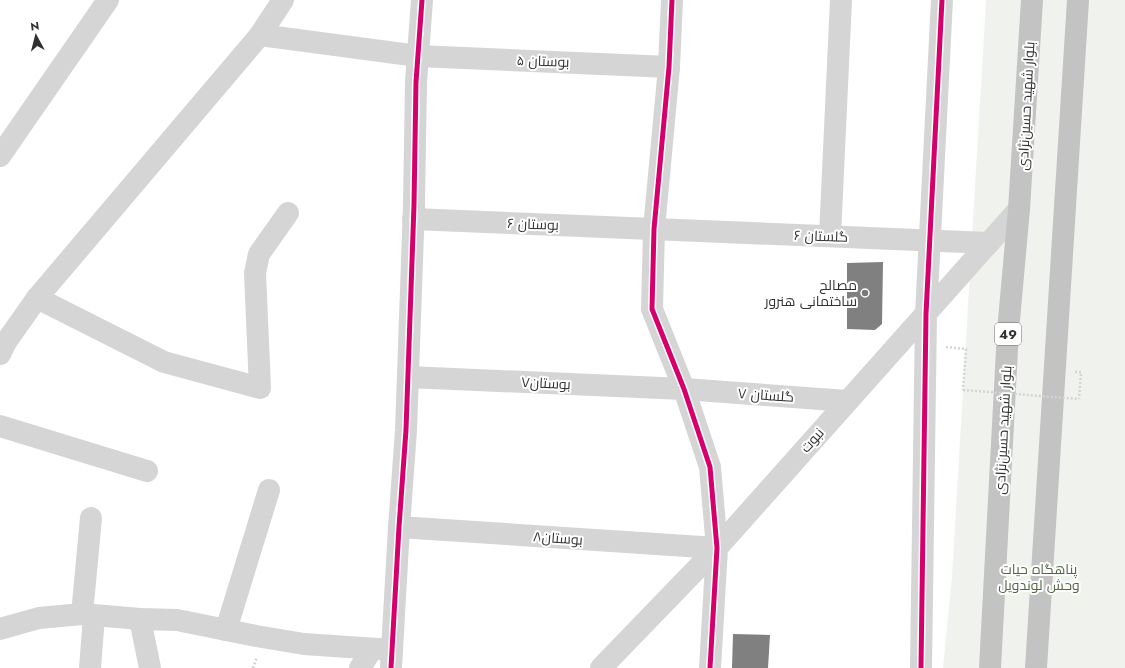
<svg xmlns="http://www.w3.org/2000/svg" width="1125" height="668" font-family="Jost,Cairo,sans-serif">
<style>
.green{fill:#f0f3ed}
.building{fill:#808080}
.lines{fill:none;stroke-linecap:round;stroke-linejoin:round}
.path{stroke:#d4d4d4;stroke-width:2.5;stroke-dasharray:2 2;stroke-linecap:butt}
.minor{stroke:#d5d5d5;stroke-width:22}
.highway{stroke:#c3c3c3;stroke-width:22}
.path-bridge{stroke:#d4d4d4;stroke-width:2.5;stroke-dasharray:2 2;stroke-linecap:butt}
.cycleway-casing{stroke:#fff;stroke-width:8}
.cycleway{stroke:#d6006c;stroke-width:5}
.poi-dot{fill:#797979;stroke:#fff;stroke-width:1.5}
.labels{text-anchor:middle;stroke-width:4;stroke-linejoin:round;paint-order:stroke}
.shield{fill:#fff;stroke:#6f6f6f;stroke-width:1}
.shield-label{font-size:13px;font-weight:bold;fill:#313131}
.street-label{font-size:14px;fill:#313131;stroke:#fff}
.poi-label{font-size:14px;fill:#313131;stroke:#fff;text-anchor:end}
.park-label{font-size:14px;fill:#516942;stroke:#fff}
</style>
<rect width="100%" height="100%" fill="#fff"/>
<!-- green -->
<polygon class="green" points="986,0 1125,0 1125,668 943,668 952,576"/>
<!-- building -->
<g class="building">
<polygon points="883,262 882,324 875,330 847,329 847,263"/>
<polygon points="733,634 770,635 768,668 732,668"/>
</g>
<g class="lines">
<!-- path -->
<g class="path">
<polyline points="946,347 966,349 963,390"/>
<polyline points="1075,372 1081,372 1079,399"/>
<polyline points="253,668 257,657"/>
</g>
<!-- minor -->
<g class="minor">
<polyline points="672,0 669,67 654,229 652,309 684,389 710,467 717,548 710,668"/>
<polyline points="260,35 418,56 669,67"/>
<polyline points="0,156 108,0"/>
<polyline points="413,219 989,243"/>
<polyline points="830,236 841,0"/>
<polyline points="37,298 164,362 260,388 255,273 259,254 288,213"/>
<polyline points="0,354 6,342 37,298 260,35 283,0"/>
<polyline points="408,377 684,389 847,401"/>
<polyline points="0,426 147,471"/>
<polyline points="399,527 717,548"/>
<polyline points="82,614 91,518"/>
<polyline points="140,619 150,668"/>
<polyline points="0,629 39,618 82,614 140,619 177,620 256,636 304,644 392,650"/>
<polyline points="226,630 269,490"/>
<polyline points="90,668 94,616"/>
<polyline points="360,668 372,649"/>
<polyline points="391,668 399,527 406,430 414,205 416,82 422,0"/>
<polyline points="601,668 717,548 1019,209"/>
<polyline points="921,668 926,314 942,0"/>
</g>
<!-- highway -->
<g class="highway">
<polyline points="990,668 1008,331 1019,209 1032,0"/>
<polyline points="1036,668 1078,0"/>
</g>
<!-- path-bridge -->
<polyline class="path-bridge" points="963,390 1079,399"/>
<!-- cycleway casing -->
<g class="cycleway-casing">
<g id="cycleway">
<polyline points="672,0 669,67 654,229 652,309 684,389 710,467 717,548 710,668"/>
<polyline points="391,668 399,527 406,430 414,205 416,82 422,0"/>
<polyline points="921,668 926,314 942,0"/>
</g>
</g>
<!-- cycleway -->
<use href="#cycleway" class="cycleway"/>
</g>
<!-- markers -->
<circle class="poi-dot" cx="865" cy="293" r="4"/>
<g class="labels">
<!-- shield labels -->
<rect class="shield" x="995" y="323" width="26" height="22" rx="3"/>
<g class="shield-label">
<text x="1008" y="339">49</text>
</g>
<!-- street labels -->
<g class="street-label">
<text transform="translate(543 61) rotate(2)" y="5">بوستان ۵</text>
<text transform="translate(1026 106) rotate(-87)" y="5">بلوار شهید حسین‌نژادی</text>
<text transform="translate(533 224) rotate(2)" y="5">بوستان ۶</text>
<text transform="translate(821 236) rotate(2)" y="5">گلستان ۶</text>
<text transform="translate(546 383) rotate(3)" y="5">بوستان۷</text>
<text transform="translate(766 395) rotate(4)" y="5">گلستان ۷</text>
<text transform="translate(1003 430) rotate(-87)" y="5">بلوار شهید حسین‌نژادی</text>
<text transform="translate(812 440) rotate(-48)" y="5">نبوت</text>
<text transform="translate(558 538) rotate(4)" y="5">بوستان۸</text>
</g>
<!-- poi labels -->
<g class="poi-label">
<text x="857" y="290">مصالح<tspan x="857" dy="16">ساختمانی هنرور</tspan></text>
</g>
<!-- park labels -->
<g class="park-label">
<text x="1039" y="574">پناهگاه حیات<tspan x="1039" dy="16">وحش لوندویل</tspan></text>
</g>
</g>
<!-- north arrow -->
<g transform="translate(36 36) rotate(353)" stroke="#ffffff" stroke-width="3" paint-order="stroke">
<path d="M0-3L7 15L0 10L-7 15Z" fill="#313131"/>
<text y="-6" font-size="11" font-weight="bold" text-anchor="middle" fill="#313131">N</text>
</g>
</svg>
